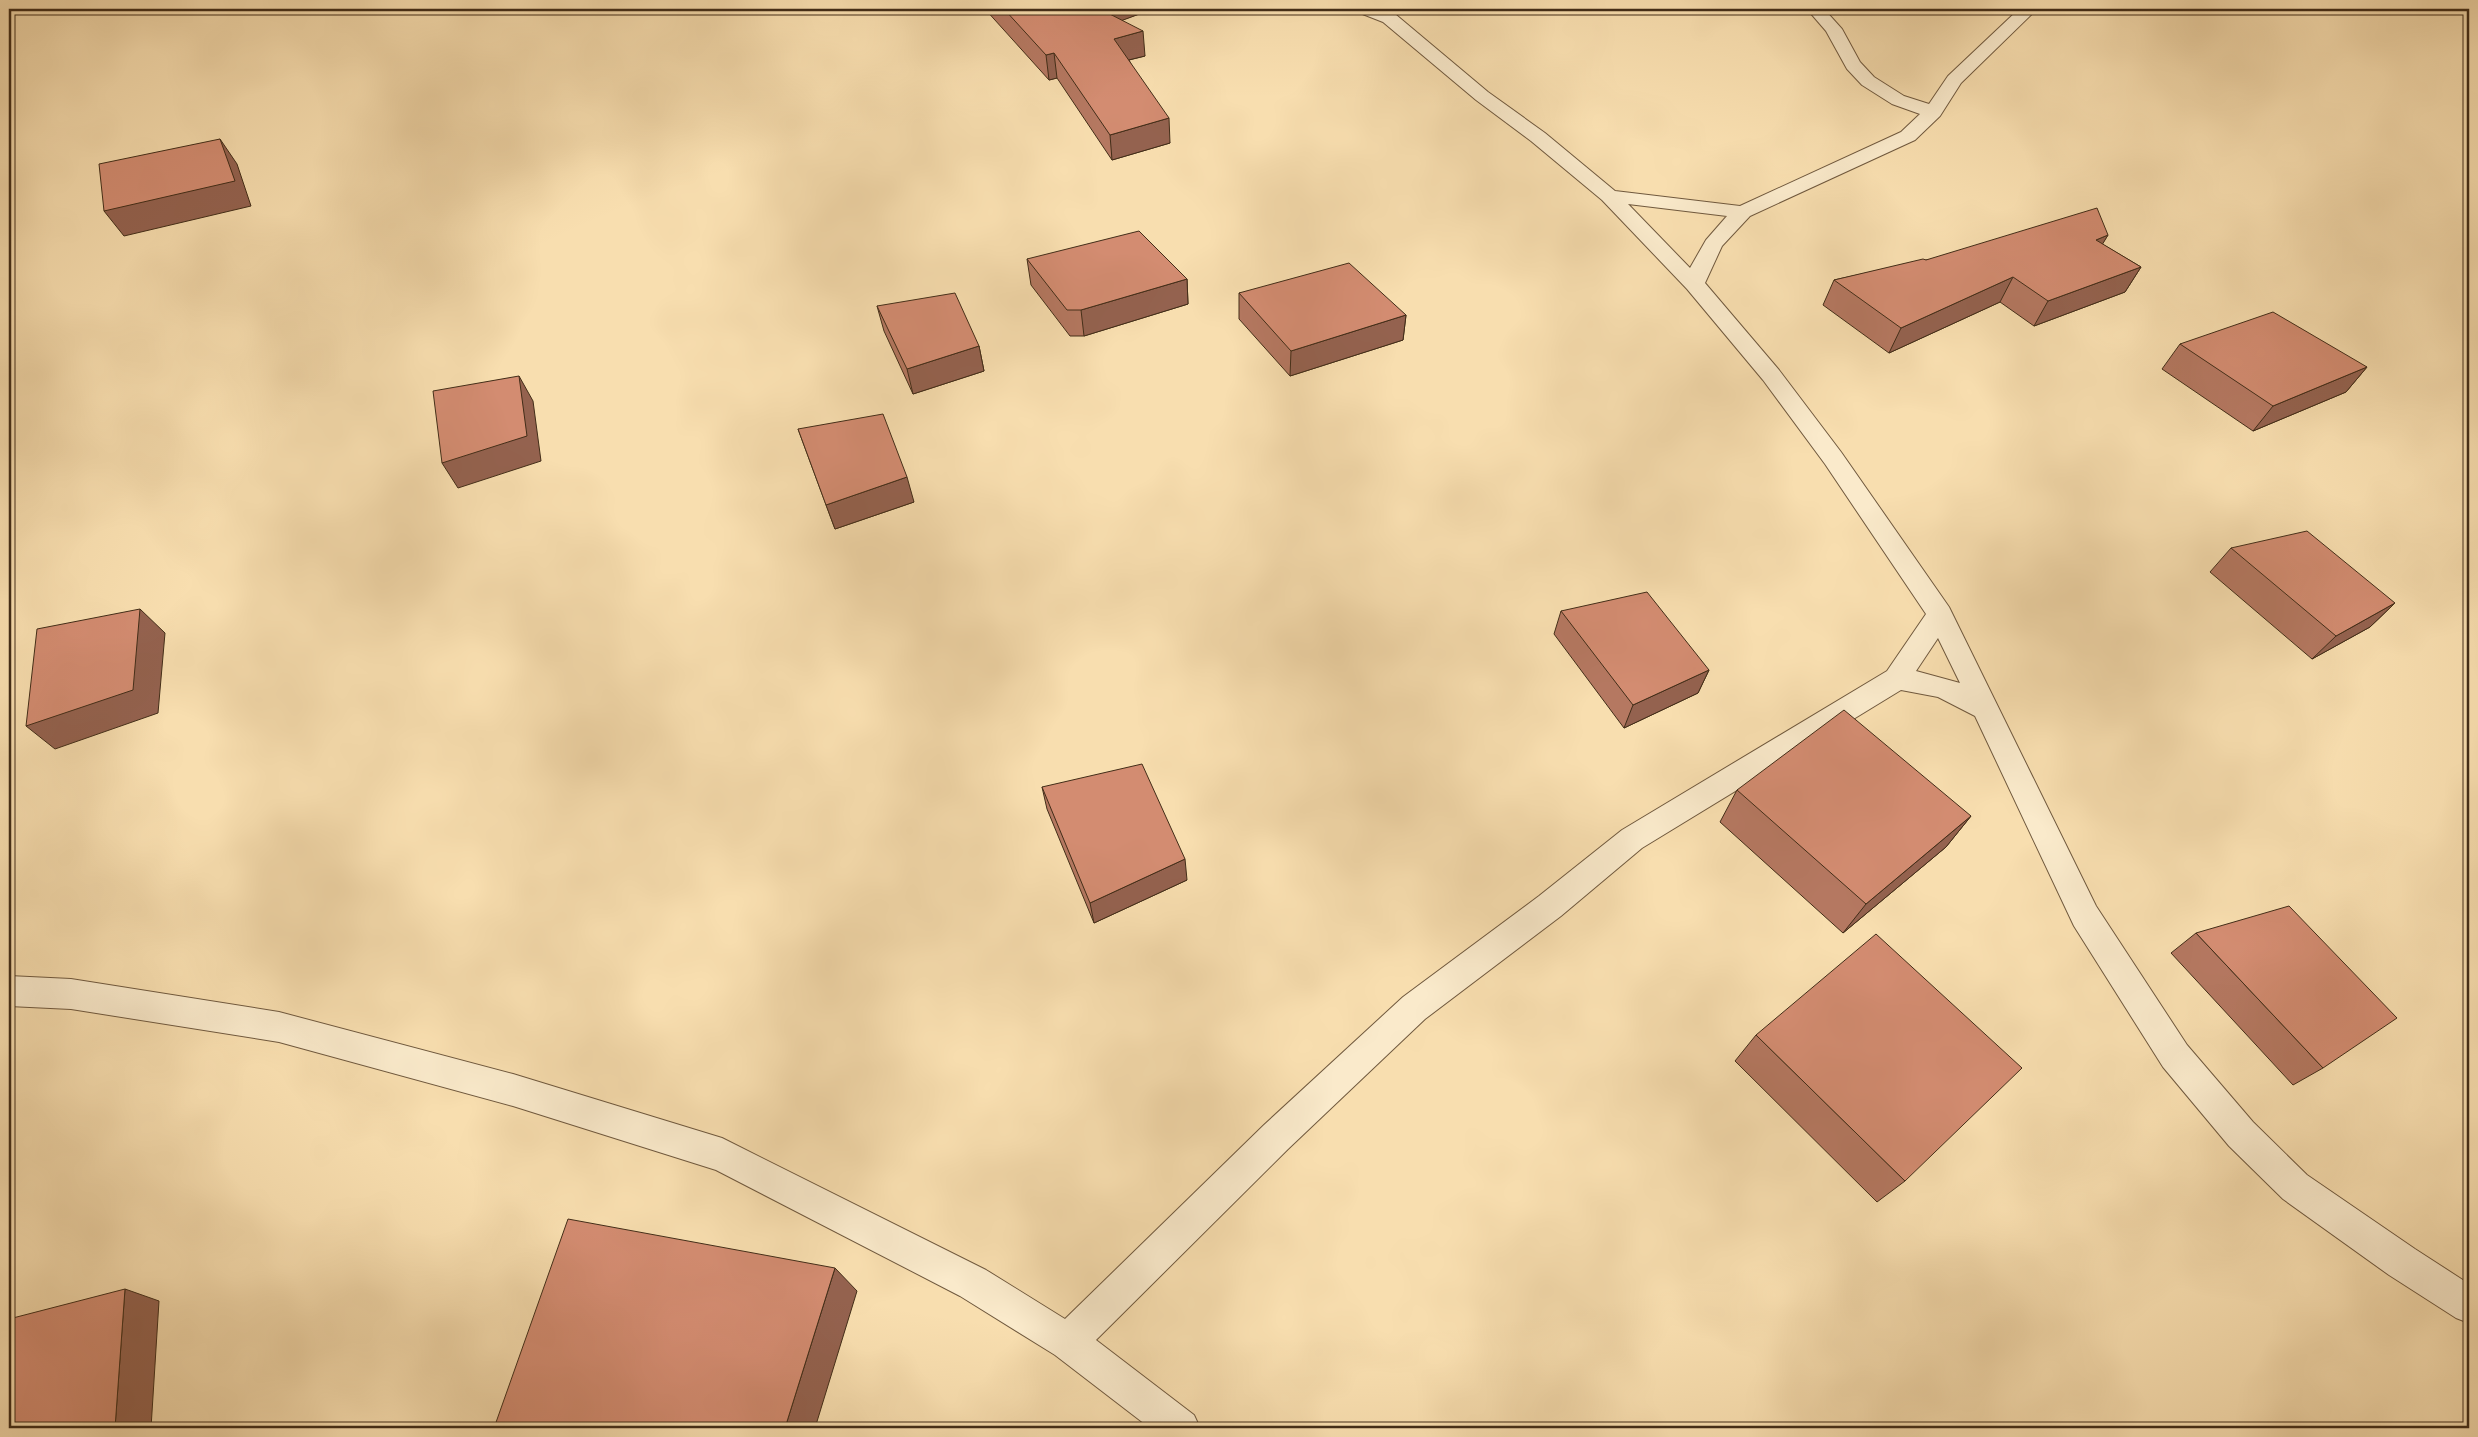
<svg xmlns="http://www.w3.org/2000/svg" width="2478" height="1437" font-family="'Gentium Book Plus',serif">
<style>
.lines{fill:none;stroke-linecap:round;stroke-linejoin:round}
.minor-casing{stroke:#70593e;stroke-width:2}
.minor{fill:#faeacb;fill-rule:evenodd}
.wall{fill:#b57861;stroke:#422d18}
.shaded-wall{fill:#94624f;stroke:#422d18}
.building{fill:#d38c71;stroke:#422d18}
</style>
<rect width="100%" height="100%" fill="#f8deaf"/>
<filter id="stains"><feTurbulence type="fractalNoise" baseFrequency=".004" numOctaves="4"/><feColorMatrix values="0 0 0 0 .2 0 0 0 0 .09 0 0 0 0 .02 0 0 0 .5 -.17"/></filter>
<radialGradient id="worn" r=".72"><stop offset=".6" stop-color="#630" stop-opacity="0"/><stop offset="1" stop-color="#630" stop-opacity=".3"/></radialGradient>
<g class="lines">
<!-- minor casing -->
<g class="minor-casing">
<path id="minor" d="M1358 9H1381L1395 14 1488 92 1545 133 1615 191 1740 206 1901 132 1920 114 1892 104 1862 85 1847 69 1826 31 1807 9H1824L1842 29 1860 62 1874 77 1904 96 1929 104 1948 76 2019 9H2037L1961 83 1940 116 1915 140 1750 216 1722 246 1705 283 1779 370 1841 452 1949 607 2096 906 2187 1045 2253 1122 2307 1175 2415 1249 2469 1284V1323L2456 1318 2389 1275 2283 1199 2229 1146 2163 1067 2074 926 1975 716 1938 697 1901 690 1642 848 1561 916 1425 1019 1288 1149 1096 1340 1194 1415 1200 1428H1150L1055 1355 960 1296 716 1170 513 1106 279 1042 71 1009 9 1006V976L71 979 279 1012 513 1074 722 1138 986 1270 1065 1319 1264 1125 1403 997 1539 896 1622 830 1887 671 1926 614 1825 464 1763 380 1687 289 1602 200 1531 141 1476 100 1383 22 1360 13ZM1628 204 1727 216 1706 240 1690 268ZM1938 638 1960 683 1916 671Z"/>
</g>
<!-- minor -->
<use href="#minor" class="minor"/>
</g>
<!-- wall -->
<g class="wall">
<polygon points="985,9 1153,9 1122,20 1145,56 1129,60 1170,143 1112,160 1057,78 1049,80"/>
<polygon points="2108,235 2102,244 2141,267 2125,292 2034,326 2000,302 1889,353 1823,305 1834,280 1926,260"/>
<polygon points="1027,259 1187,279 1188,304 1084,336 1070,336 1031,285"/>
<polygon points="1239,293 1406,315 1403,340 1290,376 1239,319"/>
<polygon points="877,306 979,346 984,371 913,394 884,331"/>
<polygon points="2180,344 2367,367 2346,392 2253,431 2162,369"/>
<polygon points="798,429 914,502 835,529"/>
<polygon points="2231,548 2395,603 2370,627 2312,659 2210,572"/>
<polygon points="1561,611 1709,670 1698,693 1624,728 1554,634"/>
<polygon points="1042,787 1187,880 1094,923 1047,809"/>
<polygon points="1737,790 1971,816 1946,847 1843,933 1720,822"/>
<polygon points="2196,933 2323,1068 2293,1085 2171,953"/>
<polygon points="1756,1035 1905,1181 1877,1202 1735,1061"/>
</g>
<!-- shaded-wall -->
<g class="shaded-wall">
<polygon points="1094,9 1153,9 1096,30"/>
<polygon points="1143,31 1145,56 1116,63 1114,39"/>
<polygon points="1054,53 1057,78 1049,80 1046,55"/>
<polygon points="1169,118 1170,143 1112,160 1110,135"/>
<polygon points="220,139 237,164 251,206 124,236 104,211"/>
<polygon points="2108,235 2093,260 2096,240"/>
<polygon points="2141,267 2125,292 2034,326 2048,301"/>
<polygon points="2013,277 2000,302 1889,353 1901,328"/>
<polygon points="1187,279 1188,304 1084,336 1081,310"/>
<polygon points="1406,315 1403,340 1290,376 1291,351"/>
<polygon points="979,346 984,371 913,394 907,369"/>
<polygon points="2367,367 2346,392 2253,431 2273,406"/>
<polygon points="519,376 533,401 541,461 458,488 442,463"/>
<polygon points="907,477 914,502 835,529 826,505"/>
<polygon points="2395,603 2370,627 2312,659 2336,636"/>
<polygon points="140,609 165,633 158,713 55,749 26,726"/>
<polygon points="1709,670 1698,693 1624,728 1633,705"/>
<polygon points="1971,816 1946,847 1843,933 1866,904"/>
<polygon points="1185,859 1187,880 1094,923 1090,903"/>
<polygon points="835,1268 857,1291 815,1428 785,1428"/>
<polygon points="125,1289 159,1301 151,1428 115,1428"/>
</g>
<!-- building -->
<g class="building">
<polygon points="1004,9 1100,9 1143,31 1114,39 1169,118 1110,135 1054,53 1046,55"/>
<polygon points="220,139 235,181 104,211 99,164"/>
<polygon points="2097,208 2108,235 2096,240 2141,267 2048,301 2013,277 1901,328 1834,280 1923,259 1926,260"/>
<polygon points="1139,231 1187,279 1081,310 1067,310 1027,259"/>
<polygon points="1349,263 1406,315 1291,351 1239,293"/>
<polygon points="955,293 979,346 907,369 877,306"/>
<polygon points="2273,312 2367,367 2273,406 2180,344"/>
<polygon points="519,376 527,436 442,463 433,391"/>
<polygon points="883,414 907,477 826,505 798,429"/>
<polygon points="2307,531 2395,603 2336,636 2231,548"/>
<polygon points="1647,592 1709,670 1633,705 1561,611"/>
<polygon points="140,609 133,690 26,726 37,629"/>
<polygon points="1844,710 1971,816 1866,904 1737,790"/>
<polygon points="1142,764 1185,859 1090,903 1042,787"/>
<polygon points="2289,906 2397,1018 2323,1068 2196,933"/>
<polygon points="1876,934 2022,1068 1905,1181 1756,1035"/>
<polygon points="568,1219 835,1268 785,1428 494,1428"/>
<polygon points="125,1289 115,1428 9,1428 9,1319"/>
</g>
<!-- margin -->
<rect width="2478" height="1437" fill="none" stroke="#f8deaf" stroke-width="30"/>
<rect x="10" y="10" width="2458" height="1417" fill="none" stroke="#422d18" stroke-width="2.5"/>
<rect x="15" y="15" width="2448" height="1407" fill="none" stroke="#422d18"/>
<rect width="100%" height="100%" filter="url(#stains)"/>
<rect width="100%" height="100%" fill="url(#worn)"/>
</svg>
